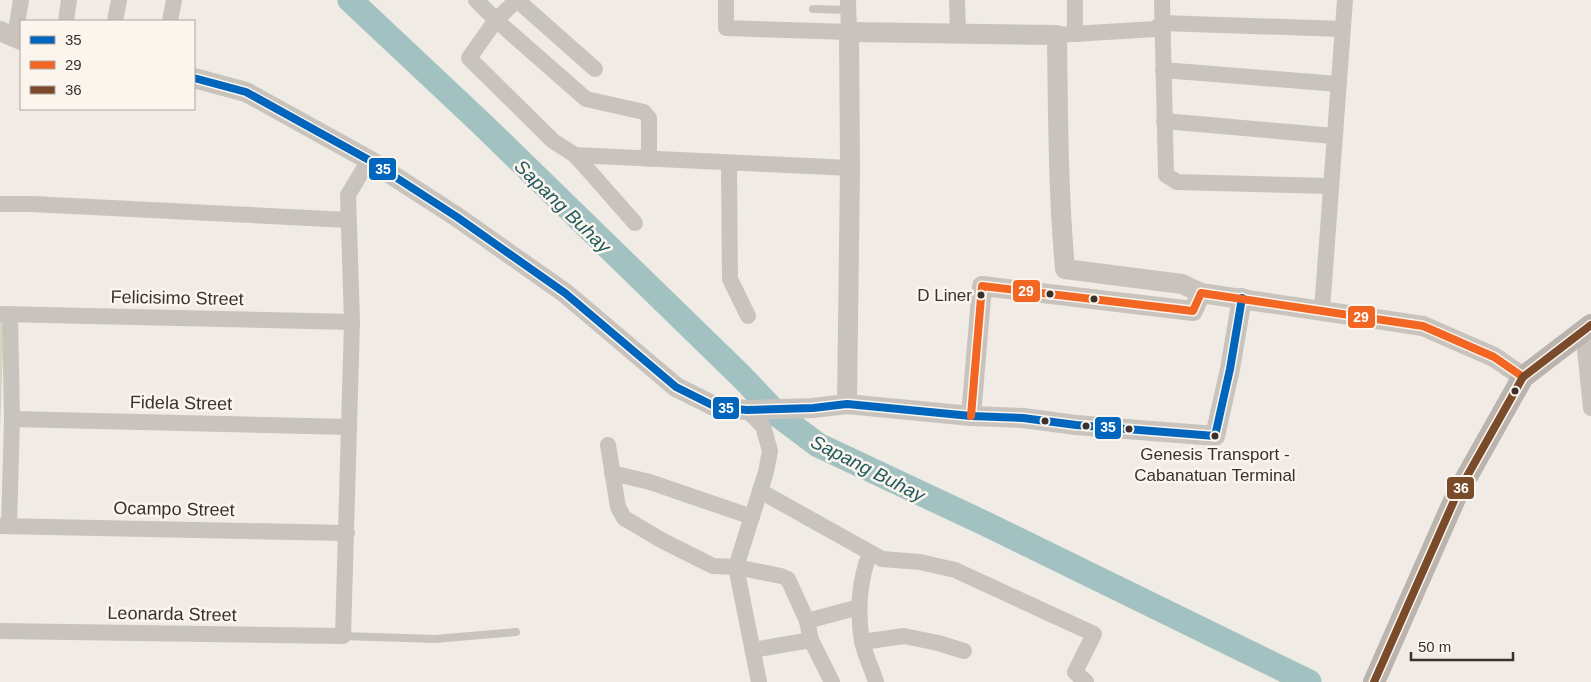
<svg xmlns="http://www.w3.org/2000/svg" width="1591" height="682" font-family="Helvetica,sans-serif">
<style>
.green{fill:#d1d6bf}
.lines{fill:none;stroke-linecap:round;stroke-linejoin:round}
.river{stroke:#a1c2c1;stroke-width:25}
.service{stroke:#c9c3be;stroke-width:8}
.minor{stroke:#c9c3be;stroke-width:16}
.tertiary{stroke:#c9c3be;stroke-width:20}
.secondary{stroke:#bab3ae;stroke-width:22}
.bus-1-casing{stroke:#fbf5ee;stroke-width:11}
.bus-2-casing{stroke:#fbf5ee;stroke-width:11}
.bus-3-casing{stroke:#fbf5ee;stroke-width:11}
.bus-1{stroke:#0065bd;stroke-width:8}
.bus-2{stroke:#f26522;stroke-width:8}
.bus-3{stroke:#7a4b2a;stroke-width:8}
.bus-dot{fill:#3b302b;stroke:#fbf5ee;stroke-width:2}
.labels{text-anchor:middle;stroke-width:5;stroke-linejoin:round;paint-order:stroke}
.bus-label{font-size:17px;fill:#3b302b;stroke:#fbf5ee;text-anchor:end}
.street-label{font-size:18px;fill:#3b302b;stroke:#fbf5ee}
.water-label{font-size:19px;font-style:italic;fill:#1f5a5e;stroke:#fbf5ee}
.line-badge{stroke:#fbf5ee;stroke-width:2}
.badge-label{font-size:14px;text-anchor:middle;font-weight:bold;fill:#fff}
</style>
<rect width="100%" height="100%" fill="#f0ebe5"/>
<!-- green -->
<polygon class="green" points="0,322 4,322 0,432"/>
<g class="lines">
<!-- river -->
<polyline class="river" points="350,0 482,124 743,378 778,415 818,445 986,524 1309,682"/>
<!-- service -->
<g class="service">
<polyline points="813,9 848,10"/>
<polyline points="343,636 435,639 516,632"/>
</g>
<!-- minor -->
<g class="minor">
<polyline points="476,0 496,20 586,99 644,112 649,118 649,159"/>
<polyline points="726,0 726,28 849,32 848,0"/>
<polyline points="957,0 958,33"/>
<polyline points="1075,0 1075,34"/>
<polyline points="1162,0 1166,175 1177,182 1330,186"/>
<polyline points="66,21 69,0"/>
<polyline points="115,21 119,0"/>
<polyline points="170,21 174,0"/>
<polyline points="1057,35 1155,29 1162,23 1342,29"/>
<polyline points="15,37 21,0"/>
<polyline points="595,69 517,0 496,20 469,58 553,141 575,155 850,168"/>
<polyline points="1163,70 1338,84"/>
<polyline points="1164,121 1334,136"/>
<polyline points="575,155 635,223"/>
<polyline points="729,163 730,279 748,316"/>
<polyline points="0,204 32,204 349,220"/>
<polyline points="1322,310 1345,0"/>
<polyline points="0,314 352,322"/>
<polyline points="1583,330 1591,408"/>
<polyline points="747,410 763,426 770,451 766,472 736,567 759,682"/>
<polyline points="12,419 349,427"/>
<polyline points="608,445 618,507 624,518 663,541 713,566 736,567 781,576 788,579 807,621 811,640 832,682"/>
<polyline points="612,473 650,482 752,517"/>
<polyline points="760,491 882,559 920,562 955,570 1094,634 1075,672 1086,682"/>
<polyline points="0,526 347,533"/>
<polyline points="9,526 12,419 10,314"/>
<path d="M870 553C859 580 857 612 862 641 865 655 872 669 876 682"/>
<polyline points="807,621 859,607"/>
<polyline points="0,631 343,636 352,322 348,195 369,160"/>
<polyline points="862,642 904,636 938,643 964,651"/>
<polyline points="753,650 811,640"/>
</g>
<!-- tertiary -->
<g class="tertiary">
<polyline points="0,31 21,40"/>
<polyline points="194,78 246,92 369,160 457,217 565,293 676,387 716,407 747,410 813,408 847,404 971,416 1023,418 1076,425 1215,436 1230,369 1242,298"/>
<path d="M847 404 850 168 849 32 1057 35C1058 113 1058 191 1065 269L1182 284 1201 293"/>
<polyline points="971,416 982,286 1193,311 1201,293 1423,326 1494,357 1523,377"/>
</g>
<!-- secondary -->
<polyline class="secondary" points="1374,682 1457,494 1523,377 1591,325"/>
<!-- bus-1 casing -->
<g class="bus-1-casing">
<polyline id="bus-1" points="194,78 246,92 369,160 457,217 565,293 676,387 716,407 747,410 813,408 847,404 971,416 1023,418 1076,425 1215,436 1230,369 1242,298"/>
</g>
<!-- bus-2 casing -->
<g class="bus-2-casing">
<polyline id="bus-2" points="971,416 982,286 1193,311 1201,293 1423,326 1494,357 1523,377"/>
</g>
<!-- bus-3 casing -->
<g class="bus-3-casing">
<polyline id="bus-3" points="1374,682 1457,494 1523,377 1591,325"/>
</g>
<!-- bus-1 -->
<use href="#bus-1" class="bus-1"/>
<!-- bus-2 -->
<use href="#bus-2" class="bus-2"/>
<!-- bus-3 -->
<use href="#bus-3" class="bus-3"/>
</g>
<!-- markers -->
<g class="bus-dot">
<circle cx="1050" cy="294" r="4.5"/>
<circle cx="981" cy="295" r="4.5"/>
<circle cx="1094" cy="299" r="4.5"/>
<circle cx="1515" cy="391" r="4.5"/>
<circle cx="1045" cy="421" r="4.5"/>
<circle cx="1086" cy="426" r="4.5"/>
<circle cx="1129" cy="429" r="4.5"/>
<circle cx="1215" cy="436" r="4.5"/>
</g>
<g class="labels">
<!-- bus labels -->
<g class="bus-label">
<text x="972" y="301">D Liner</text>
<text x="1215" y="460" text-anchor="middle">Genesis Transport -<tspan x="1215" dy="21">Cabanatuan Terminal</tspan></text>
</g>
<!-- street labels -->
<g class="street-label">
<text transform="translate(177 298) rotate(1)" y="6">Felicisimo Street</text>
<text transform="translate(181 403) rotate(1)" y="6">Fidela Street</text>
<text transform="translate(174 509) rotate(1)" y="6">Ocampo Street</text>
<text transform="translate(172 614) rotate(1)" y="6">Leonarda Street</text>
</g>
<!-- water labels -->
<g class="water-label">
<text transform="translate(563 206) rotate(44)" y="7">Sapang Buhay</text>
<text transform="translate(868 468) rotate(27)" y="7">Sapang Buhay</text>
</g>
</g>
<g class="line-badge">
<rect x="368" y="157" width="29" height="24" rx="5" fill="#0065bd"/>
<rect x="1012" y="279" width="29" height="24" rx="5" fill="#f26522"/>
<rect x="1347" y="305" width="29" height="24" rx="5" fill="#f26522"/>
<rect x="712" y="396" width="28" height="24" rx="5" fill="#0065bd"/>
<rect x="1094" y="416" width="28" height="24" rx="5" fill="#0065bd"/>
<rect x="1446" y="476" width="29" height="24" rx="5" fill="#7a4b2a"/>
</g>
<g class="badge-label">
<text x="383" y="174">35</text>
<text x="1026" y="296">29</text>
<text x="1361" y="322">29</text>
<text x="726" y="413">35</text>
<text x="1108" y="432">35</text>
<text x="1461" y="493">36</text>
</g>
<!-- legend -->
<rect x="20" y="20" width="175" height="90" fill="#fbf5ee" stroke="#aea6a0"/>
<rect x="30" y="36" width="25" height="8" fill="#0065bd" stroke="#aea6a0"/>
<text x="65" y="45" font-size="15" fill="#3b302b">35</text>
<rect x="30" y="61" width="25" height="8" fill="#f26522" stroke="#aea6a0"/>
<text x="65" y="70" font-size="15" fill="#3b302b">29</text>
<rect x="30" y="86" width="25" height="8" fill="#7a4b2a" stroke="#aea6a0"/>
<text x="65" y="95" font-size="15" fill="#3b302b">36</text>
<!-- scale -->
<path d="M1411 652v8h102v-8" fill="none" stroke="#3b302b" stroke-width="2.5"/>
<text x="1418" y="652" font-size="15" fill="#3b302b" stroke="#fbf5ee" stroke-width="4" paint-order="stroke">50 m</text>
</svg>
